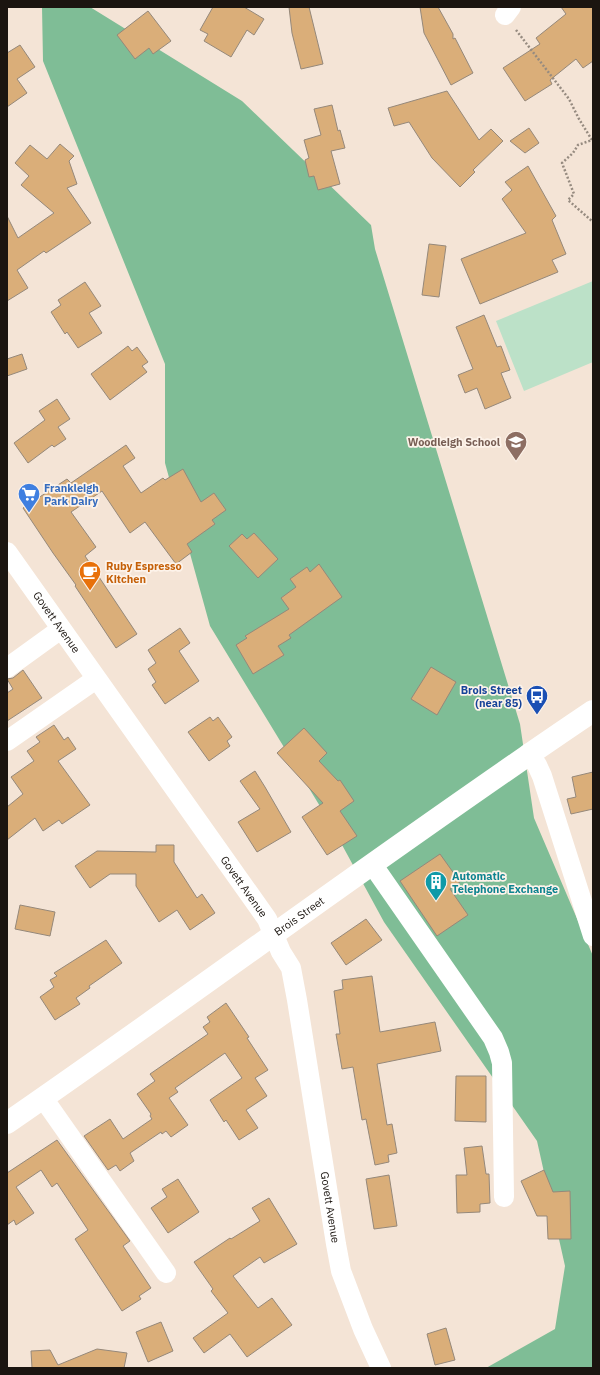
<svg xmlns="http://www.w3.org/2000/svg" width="600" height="1375" font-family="'IBM Plex Sans',sans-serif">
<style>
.green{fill:#bce1c8}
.forest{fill:#7fbd96}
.building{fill:#daae79;stroke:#95887a}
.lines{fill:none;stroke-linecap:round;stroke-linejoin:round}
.path{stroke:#968b80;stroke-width:2.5;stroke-dasharray:2 2;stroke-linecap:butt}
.minor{stroke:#fff;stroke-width:20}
.major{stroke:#fff;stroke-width:22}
.labels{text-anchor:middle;stroke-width:3.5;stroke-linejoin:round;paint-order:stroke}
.education-label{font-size:11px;font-weight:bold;fill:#785e54;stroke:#fdf3ea;text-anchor:end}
.shop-label{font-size:11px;font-weight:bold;fill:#366cbe;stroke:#fdf3ea;text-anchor:start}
.food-label{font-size:11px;font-weight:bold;fill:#c56008;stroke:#fdf3ea;text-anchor:start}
.street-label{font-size:11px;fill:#1b1510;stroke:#fdf3ea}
.transit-label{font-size:11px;font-weight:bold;fill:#164399;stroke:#fdf3ea;text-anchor:end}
.culture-label{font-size:11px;font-weight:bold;fill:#0d838f;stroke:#fdf3ea;text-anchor:start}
</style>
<rect width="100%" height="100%" fill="#f4e4d6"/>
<!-- green -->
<polygon class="green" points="593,281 593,362 524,391 496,321"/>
<!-- forest -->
<polygon class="forest" points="42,7 90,7 242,101 371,225 375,249 520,724 534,818 593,956 593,1368 486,1368 555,1329 565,1266 537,1141 384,922 329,821 210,626 165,463 165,364 43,61"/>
<!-- building -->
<g class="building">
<polygon points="213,7 244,7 264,19 254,35 247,30 231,57 204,41 208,34 200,30"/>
<polygon points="289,7 309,7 323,64 301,69 292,33"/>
<polygon points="420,7 438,7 453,34 453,39 455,38 473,73 451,85 424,33"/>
<polygon points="561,7 593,7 593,61 583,68 576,59 550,80 552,84 525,101 503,68 540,44 536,38 566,14"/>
<polygon points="148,11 171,41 153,54 149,48 135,59 117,35"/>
<polygon points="20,45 35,67 17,79 27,93 7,107 7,53"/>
<polygon points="447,91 479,140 491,129 503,141 473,170 475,172 460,187 432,158 409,122 394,126 388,108"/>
<polygon points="332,105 338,131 340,130 345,148 331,151 340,184 318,190 314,176 309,177 305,160 309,158 304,140 321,135 314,109"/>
<polygon points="529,128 539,143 525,153 510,141"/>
<polygon points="60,144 74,156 69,161 77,184 67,188 91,223 46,253 44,251 17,270 28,288 7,301 7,216 18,238 54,213 21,185 29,176 15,163 30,145 47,159"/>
<polygon points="528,166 556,216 552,220 566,254 552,260 558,272 480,304 461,259 526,233 502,199 512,190 505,182"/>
<polygon points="429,244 446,246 439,297 422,295"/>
<polygon points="85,282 101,306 89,313 102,333 78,348 67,332 65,334 51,312 61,305 58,300"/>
<polygon points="484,315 497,347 501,346 510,370 501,373 511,398 485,409 477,388 465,393 458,375 473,369 456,327"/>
<polygon points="128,346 132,351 137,347 148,362 142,366 147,372 110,400 91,374"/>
<polygon points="22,354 27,369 7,376 7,359"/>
<polygon points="57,399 70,419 58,427 66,439 54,447 52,445 28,463 14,443 45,420 39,411"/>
<polygon points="126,445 135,458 123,466 141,493 163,478 165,480 183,469 201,502 214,493 226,510 212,520 215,524 187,544 192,552 176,564 145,522 130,533 102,491 71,512 96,547 85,556 137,634 116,648 75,586 76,585 53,553 23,508 67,479 71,483"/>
<polygon points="254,533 278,559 258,578 229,546 242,534 247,539"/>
<polygon points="319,564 342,597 289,635 291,638 278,646 284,655 253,674 236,645 247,638 245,636 289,609 281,598 296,587 290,579 307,567 310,572"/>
<polygon points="180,628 190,643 179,651 199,681 165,704 152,685 156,682 148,669 156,663 148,650"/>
<polygon points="431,667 456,682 437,715 411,699"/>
<polygon points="23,670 42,698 7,721 7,693 13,689 7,679 13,678"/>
<polygon points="210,717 213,721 218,717 232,737 227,741 230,746 209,761 188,732"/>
<polygon points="54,725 64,740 68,737 76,749 58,761 90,805 62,824 59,820 43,831 35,818 7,840 7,807 23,794 11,777 34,761 27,751 40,742 36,737"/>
<polygon points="304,728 327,753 319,761 338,781 340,780 354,801 340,811 357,836 327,855 302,817 323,803 277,753"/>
<polygon points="255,771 265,787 291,832 257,852 238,822 260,809 240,781"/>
<polygon points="593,772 593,809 571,814 567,799 576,797 572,777"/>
<polygon points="156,845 174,845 174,862 197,898 202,894 215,913 190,930 177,910 159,922 136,886 136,874 110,874 90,888 75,866 97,851 156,852"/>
<polygon points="440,854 460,882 450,889 468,915 437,936 400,881"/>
<polygon points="20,905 55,912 50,936 15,929"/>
<polygon points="366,919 382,940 346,965 331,943"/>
<polygon points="106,940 122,963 89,986 90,988 76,998 80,1004 55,1020 40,997 54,987 50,980 57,976 54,973"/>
<polygon points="372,976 380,1032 435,1022 441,1051 377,1064 387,1125 392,1124 397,1153 388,1155 389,1162 375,1165 366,1119 362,1120 353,1067 342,1069 336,1034 340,1034 334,991 343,989 342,980"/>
<polygon points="226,1003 249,1037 247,1038 268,1070 255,1078 267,1096 246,1110 258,1128 239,1140 226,1120 224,1122 210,1100 242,1078 225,1053 175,1088 178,1092 169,1098 188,1125 171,1137 166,1131 162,1134 161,1132 130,1153 134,1161 120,1171 116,1165 108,1170 84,1136 110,1119 123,1139 152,1119 150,1116 151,1114 137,1094 155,1081 150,1074 208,1034 203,1027 210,1022 207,1017"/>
<polygon points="456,1076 486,1076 486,1122 455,1121"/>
<polygon points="57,1140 130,1241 123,1246 151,1288 139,1296 141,1299 122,1311 75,1239 88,1230 57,1183 52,1187 41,1170 16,1187 34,1213 16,1225 14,1220 7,1225 7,1173"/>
<polygon points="482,1146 486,1174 489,1174 490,1203 480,1204 480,1212 457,1213 456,1175 467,1175 464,1148"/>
<polygon points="544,1170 553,1192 570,1191 571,1239 548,1239 547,1216 537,1216 521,1181"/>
<polygon points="389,1175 397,1226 374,1229 366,1179"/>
<polygon points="178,1179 199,1212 168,1233 151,1208 167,1197 162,1189"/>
<polygon points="269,1198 297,1244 264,1263 260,1257 233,1276 258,1308 272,1298 292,1325 247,1357 230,1334 204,1353 193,1338 228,1313 211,1291 213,1289 194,1262 230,1238 231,1239 260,1221 252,1208"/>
<polygon points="161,1322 173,1351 148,1362 136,1332"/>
<polygon points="446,1328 455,1360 435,1365 427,1334"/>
<polygon points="97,1349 127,1353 124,1368 32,1368 31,1351 50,1350 58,1365"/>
</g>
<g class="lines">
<!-- path -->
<polyline class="path" points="516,30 569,99 579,119 592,140 578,145 573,153 562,163 574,194 568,200 593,222"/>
<!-- minor -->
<g class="minor">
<polyline points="505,15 511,7"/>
<path id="s1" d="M7 552 267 919 281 952 291 968 297 1000 336 1244 341 1271 363 1329 381 1368"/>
<polyline points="7,668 61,629"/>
<polyline points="7,741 96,679"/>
<polyline points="529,753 537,765 542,776 593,936"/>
<polyline points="372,864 493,1038 499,1052 502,1063 504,1197"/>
<polyline points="43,1098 166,1273"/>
</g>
<!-- major -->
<path class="major" id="s2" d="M7 1123C204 987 395 844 593 711"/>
</g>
<!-- icons -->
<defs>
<g id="school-pin" transform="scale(1.15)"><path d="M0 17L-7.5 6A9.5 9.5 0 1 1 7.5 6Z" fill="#8d6e63" stroke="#fdf3ea"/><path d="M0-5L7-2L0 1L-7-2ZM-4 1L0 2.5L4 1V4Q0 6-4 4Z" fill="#fff"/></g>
<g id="supermarket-pin" transform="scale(1.15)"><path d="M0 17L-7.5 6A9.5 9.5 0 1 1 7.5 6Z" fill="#3f7fe0" stroke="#fdf3ea"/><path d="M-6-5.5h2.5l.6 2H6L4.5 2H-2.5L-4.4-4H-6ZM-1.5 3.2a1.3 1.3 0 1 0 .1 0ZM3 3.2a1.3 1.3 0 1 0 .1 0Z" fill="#fff"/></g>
<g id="cafe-pin" transform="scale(1.15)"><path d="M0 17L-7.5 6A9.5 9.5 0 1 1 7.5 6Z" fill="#e8710a" stroke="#fdf3ea"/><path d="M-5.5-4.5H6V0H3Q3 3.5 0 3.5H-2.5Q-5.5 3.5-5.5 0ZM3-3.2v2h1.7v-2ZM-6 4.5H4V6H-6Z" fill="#fff"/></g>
<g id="bus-pin" transform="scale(1.15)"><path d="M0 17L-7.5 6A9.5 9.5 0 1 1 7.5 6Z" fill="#1a4fb4" stroke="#fdf3ea"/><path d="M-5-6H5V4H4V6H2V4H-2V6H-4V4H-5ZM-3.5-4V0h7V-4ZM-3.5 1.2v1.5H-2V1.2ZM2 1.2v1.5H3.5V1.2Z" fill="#fff"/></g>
<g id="building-pin" transform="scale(1.15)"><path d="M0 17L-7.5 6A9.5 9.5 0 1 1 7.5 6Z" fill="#0f9aa8" stroke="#fdf3ea"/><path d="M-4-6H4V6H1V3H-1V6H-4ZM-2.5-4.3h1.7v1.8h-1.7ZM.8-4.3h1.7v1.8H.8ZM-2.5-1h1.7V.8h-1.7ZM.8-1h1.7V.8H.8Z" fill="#fff"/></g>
</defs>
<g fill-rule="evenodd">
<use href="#school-pin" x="516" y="442"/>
<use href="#supermarket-pin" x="29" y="494"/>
<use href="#cafe-pin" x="90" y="572"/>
<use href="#bus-pin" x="537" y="696"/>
<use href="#building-pin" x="436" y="882"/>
</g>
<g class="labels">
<!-- education labels -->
<g class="education-label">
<text x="500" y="446">Woodleigh School</text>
</g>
<!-- shop labels -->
<g class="shop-label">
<text x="44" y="492">Frankleigh<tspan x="44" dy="13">Park Dairy</tspan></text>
</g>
<!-- food labels -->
<g class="food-label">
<text x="106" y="570">Ruby Espresso<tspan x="106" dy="13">Kitchen</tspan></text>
</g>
<!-- street labels -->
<g class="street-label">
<text dy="4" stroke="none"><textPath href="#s1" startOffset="86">Govett Avenue</textPath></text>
<text dy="4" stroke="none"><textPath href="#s1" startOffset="410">Govett Avenue</textPath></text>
<text dy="4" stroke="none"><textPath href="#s2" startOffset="358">Brois Street</textPath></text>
<text dy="4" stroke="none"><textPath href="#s1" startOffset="747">Govett Avenue</textPath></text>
</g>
<!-- transit labels -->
<g class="transit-label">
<text x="522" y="694">Brois Street<tspan x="522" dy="13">(near 85)</tspan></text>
</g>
<!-- culture labels -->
<g class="culture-label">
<text x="452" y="880">Automatic<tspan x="452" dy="13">Telephone Exchange</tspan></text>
</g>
</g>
<!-- border -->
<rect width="600" height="1375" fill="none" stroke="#1b1510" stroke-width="16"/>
</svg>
